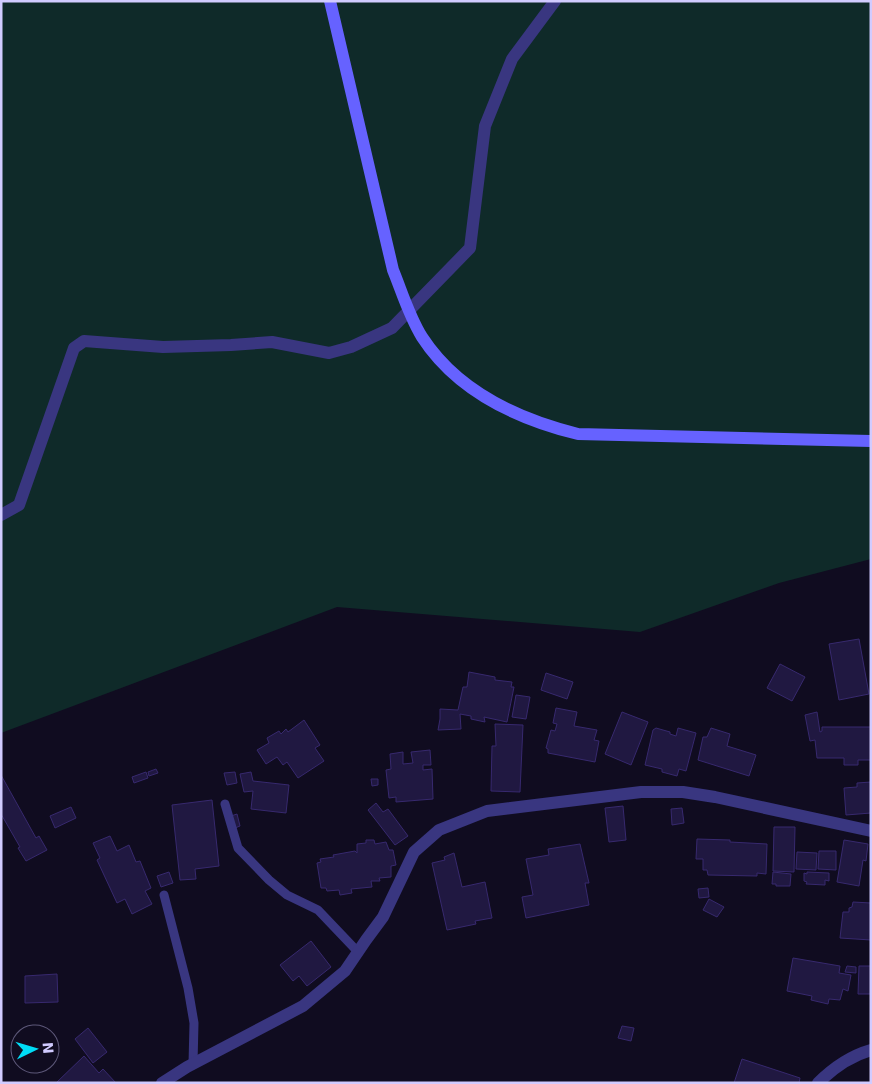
<svg xmlns="http://www.w3.org/2000/svg" width="872" height="1084" font-family="'DejaVu Sans',sans-serif">
<style>
.green{fill:#0f2a29}
.building{fill:#201841;stroke:#37296e}
.lines{fill:none;stroke-linecap:round;stroke-linejoin:round}
.lane{stroke:#393680;stroke-width:9}
.street{stroke:#393680;stroke-width:12}
.secondary{stroke:#6662ff;stroke-width:12}
</style>
<rect width="100%" height="100%" fill="#100c20"/>
<!-- green -->
<polygon class="green" points="1,1 871,1 871,559 779,583 640,632 337,607 1,733"/>
<!-- building -->
<g class="building">
<polygon points="859,639 869,694 839,700 829,644"/>
<polygon points="780,664 805,677 792,701 767,688"/>
<polygon points="469,672 495,677 495,680 512,682 511,687 514,687 507,722 484,717 485,722 471,719 471,716 460,714 461,729 438,730 440,719 440,709 458,710 463,687 467,687"/>
<polygon points="546,673 573,682 567,699 541,690"/>
<polygon points="516,695 530,697 526,719 512,717"/>
<polygon points="556,708 577,712 574,726 597,730 594,740 599,741 595,762 548,753 548,749 546,748 551,730 555,731 557,724 553,723"/>
<polygon points="622,712 648,722 631,765 605,754"/>
<polygon points="817,712 820,732 822,731 822,727 871,727 871,760 858,760 858,765 844,765 844,758 817,758 815,740 810,741 805,715"/>
<polygon points="304,720 320,745 315,748 324,761 298,778 287,762 283,765 277,757 266,764 257,750 269,743 267,738 279,731 281,734 286,729 288,732"/>
<polygon points="495,724 523,725 520,792 491,791 492,746 496,746"/>
<polygon points="656,728 670,732 670,734 676,736 678,728 696,733 686,771 679,769 677,776 662,772 662,769 645,765 653,730"/>
<polygon points="711,728 730,734 727,746 756,755 749,776 698,760 703,737 707,737"/>
<polygon points="430,750 431,765 423,765 423,770 432,769 433,799 396,802 396,797 389,798 386,770 391,769 390,754 403,752 403,764 413,763 411,752"/>
<polygon points="156,769 158,773 149,776 148,772"/>
<polygon points="146,772 148,778 134,783 132,777"/>
<polygon points="235,772 237,783 227,785 224,773"/>
<polygon points="251,772 253,781 289,785 286,813 251,809 253,791 244,792 240,774"/>
<polygon points="1,775 36,838 39,836 47,850 26,861 18,848 20,847 1,814"/>
<polygon points="371,779 378,779 378,785 372,786"/>
<polygon points="871,782 871,813 846,815 844,788 857,787 857,783"/>
<polygon points="212,800 219,866 195,869 196,879 180,880 172,805"/>
<polygon points="376,803 383,812 388,809 408,836 395,845 368,810"/>
<polygon points="623,806 626,840 609,842 605,808"/>
<polygon points="71,807 76,818 55,828 50,816"/>
<polygon points="682,808 684,823 672,825 671,809"/>
<polygon points="237,814 240,826 235,828 231,816"/>
<polygon points="774,827 795,827 794,872 773,871"/>
<polygon points="110,836 117,851 129,845 136,862 140,861 151,888 145,891 152,904 132,914 125,899 117,903 97,860 100,858 93,843"/>
<polygon points="697,839 730,840 730,842 767,844 766,874 757,873 757,876 708,875 707,870 703,870 703,859 696,859"/>
<polygon points="366,840 374,840 375,844 386,842 389,850 393,850 396,865 391,866 391,877 379,878 380,881 371,881 372,887 351,889 352,893 340,895 339,890 327,891 326,888 321,888 317,863 321,862 320,859 334,857 333,855 355,851 357,853 357,844 366,843"/>
<polygon points="844,840 868,844 866,861 863,860 859,886 837,882"/>
<polygon points="580,844 589,883 585,883 589,905 526,918 522,897 533,895 526,859 549,855 548,849"/>
<polygon points="819,851 836,851 836,870 818,869"/>
<polygon points="797,852 817,853 816,870 796,869"/>
<polygon points="454,853 462,887 485,882 492,918 475,921 476,924 447,930 432,863 445,860 444,857"/>
<polygon points="169,872 173,883 161,887 157,876"/>
<polygon points="773,872 791,874 790,886 776,886 776,884 772,884"/>
<polygon points="807,872 829,873 829,881 825,880 825,885 806,884 807,882 804,881 804,873 807,874"/>
<polygon points="708,888 709,897 699,898 698,889"/>
<polygon points="709,899 724,907 717,917 703,910"/>
<polygon points="853,902 871,903 871,940 840,938 843,912 849,912 849,908 852,907"/>
<polygon points="311,941 331,967 307,986 299,976 293,981 280,965"/>
<polygon points="793,958 840,966 839,973 851,975 848,991 843,989 840,1000 829,999 828,1004 811,1000 812,996 787,991"/>
<polygon points="847,966 856,967 856,973 845,972"/>
<polygon points="859,966 871,966 871,994 858,994"/>
<polygon points="57,974 58,1002 25,1003 25,976"/>
<polygon points="622,1026 634,1028 631,1041 618,1038"/>
<polygon points="88,1028 107,1052 93,1063 75,1039"/>
<polygon points="84,1056 99,1073 103,1069 116,1083 56,1083"/>
<polygon points="742,1059 800,1078 799,1083 734,1083"/>
</g>
<g class="lines">
<!-- lane -->
<g class="lane">
<polyline points="225,804 238,848 269,880 287,895 318,910 358,952"/>
<polyline points="164,895 188,988 194,1023 193,1064"/>
</g>
<!-- street -->
<g class="street">
<polyline points="1,515 19,505 74,348 84,341 163,347 231,345 272,342 329,353 351,347 392,328 470,248 485,126 512,59 555,1"/>
<polyline points="162,1083 187,1067 303,1006 345,971 366,940 383,917 414,852 439,830 487,811 641,792 683,792 715,797 871,831"/>
<path d="M818 1083C833 1068 850 1056 871 1050"/>
</g>
<!-- secondary -->
<path class="secondary" d="M330 1 393 270C402 292 409 316 422 337 457 391 517 419 578 434L871 441"/>
</g>
<!-- border -->
<rect width="872" height="1084" fill="none" stroke="#d1cbff" stroke-width="5"/>
<!-- north arrow -->
<g transform="translate(35 1049) rotate(85)"><circle r="24" fill="#100c20" stroke="#5d5879"/>
<path d="M0-4L9 19L0 12L-9 19Z" fill="#00dcf6"/>
<text y="-8" font-size="14" font-weight="bold" text-anchor="middle" fill="#d1cbff">N</text>
</g>
</svg>
